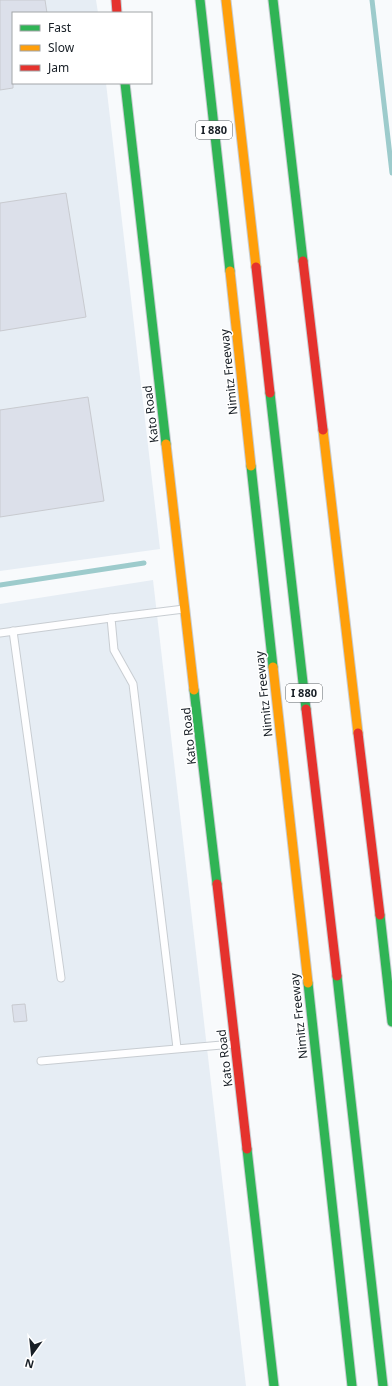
<svg xmlns="http://www.w3.org/2000/svg" width="392" height="1386" font-family="'Noto Sans',sans-serif">
<style>
.built{fill:#e6edf4}
.lines{fill:none;stroke-linecap:round;stroke-linejoin:round}
.stream{stroke:#9dcbcc;stroke-width:5}
.building{fill:#dce0ea;stroke:#c8cacf}
.lane-casing{stroke:#c8cdd2;stroke-width:9}
.fast-casing{stroke:#c8cdd2;stroke-width:11}
.slow-casing{stroke:#c8cdd2;stroke-width:11}
.jam-casing{stroke:#c8cdd2;stroke-width:11}
.lane{stroke:#fefeff;stroke-width:7}
.fast{stroke:#30b455;stroke-width:9}
.slow{stroke:#ff9f0a;stroke-width:9}
.jam{stroke:#e5322d;stroke-width:9}
.labels{text-anchor:middle;stroke-width:3;stroke-linejoin:round;paint-order:stroke}
.shield{fill:#fff;stroke:#5d6266;stroke-width:1}
.shield-label{font-size:11px;font-weight:bold;fill:#171e25}
.street-label{font-size:12px;fill:#171e25;stroke:#fff}
</style>
<rect width="100%" height="100%" fill="#f8fafc"/>
<!-- built -->
<g class="built">
<polygon points="0,0 96,0 98,13 13,13 13,83 106,83 160,549 0,571"/>
<polygon points="153,580 246,1386 0,1386 0,604"/>
</g>
<g class="lines">
<!-- stream -->
<g class="stream">
<polyline points="372,0 392,173"/>
<polyline points="0,585 144,563"/>
</g>
</g>
<!-- building -->
<g class="building">
<polygon points="0,0 45,0 47,13 13,13 13,88 0,90"/>
<polygon points="66,193 86,317 0,331 0,203"/>
<polygon points="88,397 104,501 0,517 0,410"/>
<polygon points="25,1004 27,1021 14,1022 12,1005"/>
</g>
<g class="lines">
<!-- lane casing -->
<g class="lane-casing">
<g id="lane">
<polyline points="13,631 61,978"/>
<polyline points="0,633 111,618"/>
<polyline points="177,1048 133,684 114,650 111,618 184,609"/>
<polyline points="41,1061 233,1044"/>
</g>
</g>
<!-- fast casing -->
<g class="fast-casing">
<g id="fast">
<polyline points="200,0 230,271"/>
<polyline points="273,0 303,261"/>
<polyline points="125,83 166,444"/>
<polyline points="270,393 306,709"/>
<polyline points="251,466 273,667"/>
<polyline points="194,690 217,884"/>
<polyline points="380,915 392,1022"/>
<polyline points="337,976 383,1386"/>
<polyline points="308,983 352,1386"/>
<polyline points="247,1149 274,1386"/>
</g>
</g>
<!-- slow casing -->
<g class="slow-casing">
<g id="slow">
<polyline points="226,0 256,267"/>
<polyline points="230,271 251,466"/>
<polyline points="323,430 358,733"/>
<polyline points="166,444 194,690"/>
<polyline points="273,667 308,983"/>
</g>
</g>
<!-- jam casing -->
<g class="jam-casing">
<g id="jam">
<polyline points="116,0 117,13"/>
<polyline points="303,261 323,430"/>
<polyline points="256,267 270,393"/>
<polyline points="306,709 337,976"/>
<polyline points="358,733 380,915"/>
<polyline points="217,884 247,1149"/>
</g>
</g>
<!-- lane -->
<use href="#lane" class="lane"/>
<!-- fast -->
<use href="#fast" class="fast"/>
<!-- slow -->
<use href="#slow" class="slow"/>
<!-- jam -->
<use href="#jam" class="jam"/>
</g>
<g class="labels">
<!-- shield labels -->
<g class="shield">
<rect x="196" y="121" width="36" height="18" rx="3"/>
<rect x="286" y="684" width="36" height="18" rx="3"/>
</g>
<g class="shield-label">
<text x="214" y="134">I 880</text>
<text x="304" y="697">I 880</text>
</g>
<!-- street labels -->
<g class="street-label">
<text transform="translate(229 372) rotate(-96)" y="4">Nimitz Freeway</text>
<text transform="translate(151 414) rotate(-97)" y="4">Kato Road</text>
<text transform="translate(264 694) rotate(-96)" y="4">Nimitz Freeway</text>
<text transform="translate(189 736) rotate(-96)" y="4">Kato Road</text>
<text transform="translate(299 1016) rotate(-96)" y="4">Nimitz Freeway</text>
<text transform="translate(225 1058) rotate(-97)" y="4">Kato Road</text>
</g>
</g>
<!-- legend -->
<rect x="12" y="12" width="140" height="72" fill="#ffffff" stroke="#a2a5a8"/>
<rect x="20" y="25" width="20" height="6" fill="#30b455" stroke="#a2a5a8"/>
<text x="48" y="32" font-size="12" fill="#171e25">Fast</text>
<rect x="20" y="45" width="20" height="6" fill="#ff9f0a" stroke="#a2a5a8"/>
<text x="48" y="52" font-size="12" fill="#171e25">Slow</text>
<rect x="20" y="65" width="20" height="6" fill="#e5322d" stroke="#a2a5a8"/>
<text x="48" y="72" font-size="12" fill="#171e25">Jam</text>
<!-- north arrow -->
<g transform="translate(32 1354) rotate(195)" stroke="#ffffff" stroke-width="3" paint-order="stroke">
<path d="M0-3L7 15L0 10L-7 15Z" fill="#171e25"/>
<text y="-6" font-size="11" font-weight="bold" text-anchor="middle" fill="#171e25">N</text>
</g>
</svg>
